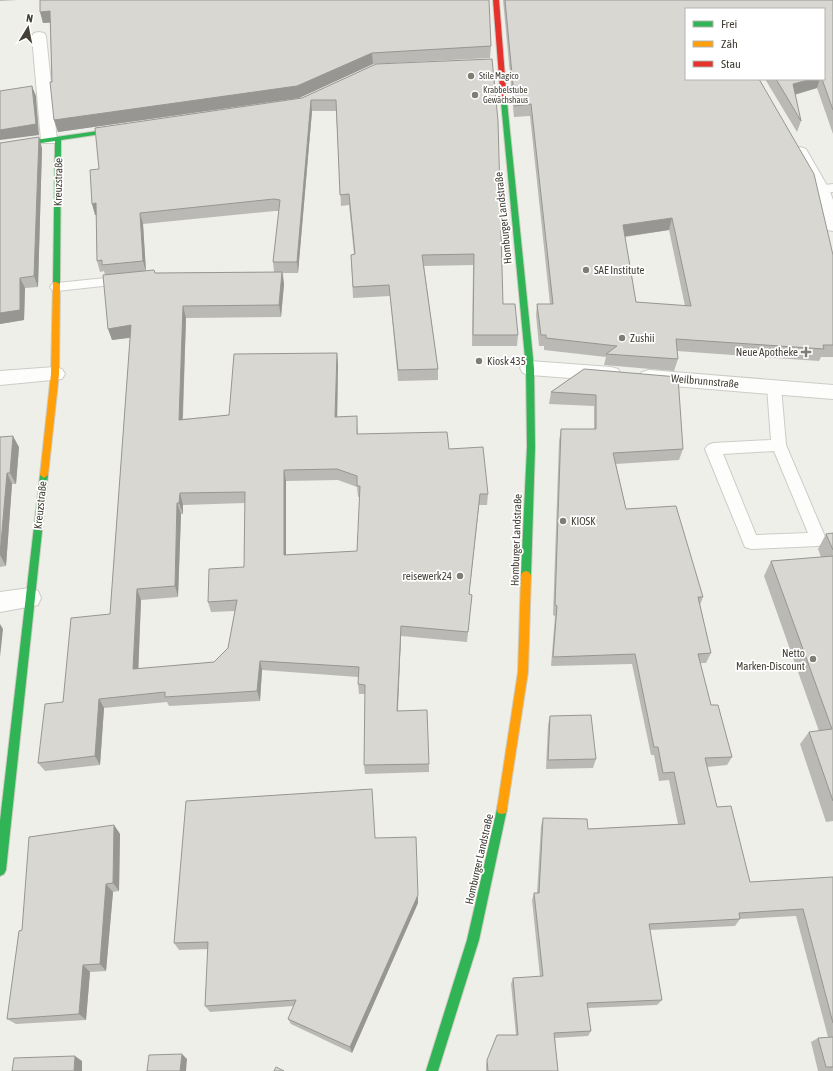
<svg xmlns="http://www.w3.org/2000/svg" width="833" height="1071" font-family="'Asap Condensed',sans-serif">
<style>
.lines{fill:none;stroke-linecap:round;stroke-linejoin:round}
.lane-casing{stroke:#cdccc7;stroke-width:2}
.street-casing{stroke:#cdccc7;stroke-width:2}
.fast-casing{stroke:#ceccc1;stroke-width:2}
.slow-casing{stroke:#ceccc1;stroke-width:2}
.jam-casing{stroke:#ceccc1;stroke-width:2}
.lane{fill:#fdfdfc;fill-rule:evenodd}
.street{fill:#fdfdfc;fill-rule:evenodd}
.fast{fill:#30b455;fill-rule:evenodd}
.slow{fill:#ff9f0a;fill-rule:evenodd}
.jam{fill:#e5322d;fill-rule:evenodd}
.wall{fill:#bab9b5;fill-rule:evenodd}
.shaded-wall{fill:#979693}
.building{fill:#d8d7d2;stroke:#979693;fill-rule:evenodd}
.poi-dot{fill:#807d75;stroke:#fff;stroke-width:1.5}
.labels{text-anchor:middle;stroke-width:3.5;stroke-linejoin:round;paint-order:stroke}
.far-poi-label{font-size:9px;fill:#444036;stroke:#fff;text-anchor:start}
.street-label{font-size:11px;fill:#444036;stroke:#fff}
.poi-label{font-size:11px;fill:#444036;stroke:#fff;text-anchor:start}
</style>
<rect width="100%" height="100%" fill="#efefea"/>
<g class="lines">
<!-- lane casing -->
<g class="lane-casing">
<g id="lane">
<polygon points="833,184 833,192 821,193 815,189 817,186"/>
<polygon points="125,276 130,277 132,280 130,283 57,291 52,290 50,287 52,284 57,283"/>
<path d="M774 382 779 383 781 387 786 445 826 539 824 544 818 546 751 549 745 547 705 449 708 445 713 443 771 440 767 387 769 383ZM774 451 808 533 756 535 723 454Z"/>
</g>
</g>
<!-- street casing -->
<g class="street-casing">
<g id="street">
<polygon points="39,32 44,33 46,36 57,140 55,143 43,143 41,140 32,36 34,33"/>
<polygon points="800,147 806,149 829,189 833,200 833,231 827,230 824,226 813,189 792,152 794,149"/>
<polygon points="530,361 611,367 618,369 621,374 618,379 611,381 530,375 523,373 520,368 523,363"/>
<polygon points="55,367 62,369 65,374 62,379 0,385 0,371"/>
<polygon points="649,370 833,385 833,399 649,384 642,382 639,377 642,372"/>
<polygon points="30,588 38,591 41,598 38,605 0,612 0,592"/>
</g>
</g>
<!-- fast casing -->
<g class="fast-casing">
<g id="fast">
<polygon points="504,100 507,102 534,368 535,447 531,575 529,578 526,579 523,578 521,575 527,447 526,368 501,102"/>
<polygon points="126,127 128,128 128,130 61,140 60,284 56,286 53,286 55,141 0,149 0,145"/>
<polygon points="44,472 48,475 6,870 4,874 0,876 0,821 40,475"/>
<polygon points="502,804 506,805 507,809 479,940 438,1071 426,1071 467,940 497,809 498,805"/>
</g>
</g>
<!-- slow casing -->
<g class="slow-casing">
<g id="slow">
<polygon points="53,282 56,282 60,284 59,374 48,475 44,478 40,475 51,374"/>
<polygon points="526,571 529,572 531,575 528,672 507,809 506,813 502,814 498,813 497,809 518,672 521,575 523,572"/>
</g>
</g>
<!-- jam casing -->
<g class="jam-casing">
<polygon id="jam" points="493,0 499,0 507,102 504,104 501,102"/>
</g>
<!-- lane -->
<use href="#lane" class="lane"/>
<!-- street -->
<use href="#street" class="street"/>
<!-- fast -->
<use href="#fast" class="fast"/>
<!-- slow -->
<use href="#slow" class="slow"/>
<!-- jam -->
<use href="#jam" class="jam"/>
</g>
<!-- wall -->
<g class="wall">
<polygon points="0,0 18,0 0,1"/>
<polygon points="40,0 491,46 490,58 373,64 299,98 58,132 54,120 52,82 50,23 43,23"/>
<path d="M503 0H833V134L817 88 795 95 801 121 797 132 765 79H824V9H686L833 255V357H821L819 361 677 351 678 359 674 371 604 365 606 357 544 350V346H539L536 315 537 304H550L530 116 514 117ZM669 230 685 306 636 302 625 237Z"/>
<path d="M376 64 503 304 518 335 517 346H472L473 265 424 266 438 369V380L398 381 390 296 353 298 351 255 354 254 349 205 341 206 336 111H312L298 273H283L284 284 281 317 186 318 183 419 229 415 337 353 338 365 337 417 357 416 358 434 449 449 488 494 487 505H479L469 594 472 595 467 642 401 636 398 711 429 764V772L365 774 364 765 365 694H359L358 684V677L262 670 260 701 169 706 167 702 104 708 100 765 45 771 38 763 63 702 110 614 130 338 112 340 105 275 104 271 100 272 97 261 96 215 92 204 99 169 302 98ZM275 211H279L273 262 274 272 155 273 146 271 143 224ZM338 480 357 487 358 497H360L357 551 286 555V481ZM245 503 244 567 208 602 211 612 235 611 228 648 214 662 138 669 141 600 178 597 181 514H183V505Z"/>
<polygon points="0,143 42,148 38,287 25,288 24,320 0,324"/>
<polygon points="584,369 683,449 679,460 616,464 626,509 703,597 700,605 711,653 706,663 700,663 711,705 732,757 727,765 707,767 717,807 750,882 833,877 833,1071 818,1071 811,1042 818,1038 828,1037 796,916 740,919 735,926 650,930 662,1000 657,1005 588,1008 591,1031 588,1036 555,1038 558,1071 486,1071 486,1065 487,1060 516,1035 511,984 513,978 540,977 532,900 534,893 537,893 541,826 543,818 588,829 678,824 669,780 659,781 654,755 651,755 632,664 551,666 555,616 553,615 559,441 561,429 594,429 594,406 549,404 551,392"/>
<polygon points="0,437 19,447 16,484 12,484 6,566 0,567"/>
<polygon points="833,533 833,821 826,822 800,744 809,732 819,731 764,576 771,561 821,557 818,549 826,534"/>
<polygon points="550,716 596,759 593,768 546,769 548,725"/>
<polygon points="114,825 120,834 119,891 113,892 106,971 90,972 86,1020 16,1024 7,1019 22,930"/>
<polygon points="375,838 418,895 418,903 352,1053 291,1024 288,1019 294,1006 210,1012 205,1006 208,949 179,950 174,943"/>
</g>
<!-- shaded-wall -->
<g class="shaded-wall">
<polygon points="50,11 53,22 43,23 40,12"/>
<polygon points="372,53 373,64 299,98 58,132 54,120"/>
<polygon points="812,79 820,79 817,88 789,96 793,84"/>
<polygon points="32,86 36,96 39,135 0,140 0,130"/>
<polygon points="311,100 312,111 298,273 297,262"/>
<polygon points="39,137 42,148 38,287 34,276"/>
<polygon points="96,203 99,215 95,215 92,204"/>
<polygon points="140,213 143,224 146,272 143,261"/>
<polygon points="672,218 669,230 621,237 623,225"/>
<polygon points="282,272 284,284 281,317 279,305"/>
<polygon points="20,278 25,288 24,320 0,324 0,313"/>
<polygon points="183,306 186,318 182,431 179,420"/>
<polygon points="131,325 134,337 112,340 108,329"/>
<polygon points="337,353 338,365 337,428 335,417"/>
<polygon points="13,436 19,447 16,484 10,473"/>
<polygon points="284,470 286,481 286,566 284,555"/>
<polygon points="7,473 12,484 6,566 0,555"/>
<polygon points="180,493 183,505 183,514 179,503"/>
<polygon points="480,494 479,505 468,605 469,594"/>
<polygon points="177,503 181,514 178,597 175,586"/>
<polygon points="137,589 141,600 138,679 133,669"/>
<polygon points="0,624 3,629 0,657"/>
<polygon points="401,626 401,636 397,720 397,711"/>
<polygon points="260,661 262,670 260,701 257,691"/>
<polygon points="99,699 104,708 100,765 95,756"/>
<polygon points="114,825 120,834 119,891 113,883"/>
<polygon points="106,884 113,892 106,971 100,964"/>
<polygon points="418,895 418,903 352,1053 350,1047"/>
<polygon points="83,965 90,972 86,1020 79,1014"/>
<polygon points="182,1054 187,1059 186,1071 180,1071"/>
<polygon points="75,1056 82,1061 82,1071 74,1071"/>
</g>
<!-- building -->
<g class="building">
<polygon points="40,0 489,0 491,46 372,53 297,86 54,120 50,82 52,82 50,11 40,12"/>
<path d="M505 0H833V110L822 79H824V9H686V79H759L814 174 833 255V345H823L824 349 676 339 678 359 606 354 617 346 546 338V335H541L537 304H553L531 104 515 106ZM672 218 691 306 636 302 623 225Z"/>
<polygon points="492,59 498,121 503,304 515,304 518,335 473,335 474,254 422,255 438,369 398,370 389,285 353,287 351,255 355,254 349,194 340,195 336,100 311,100 297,262 273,262 280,200 274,199 140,213 143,261 102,265 102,260 97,261 96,203 92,204 90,170 99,169 95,128 302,98 376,64"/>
<polygon points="776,79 812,79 793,84 801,121"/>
<polygon points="32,86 36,124 0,130 0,91"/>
<polygon points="39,137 34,276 20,278 20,310 0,313 0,143"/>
<path d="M154 270 155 273 282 272 279 305 183 306 179 420 229 415 234 354 337 353 335 417 357 416V434L447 432 449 449 483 447 488 494H480L469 594 472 595 468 632 401 626 397 711 427 710 429 764 364 765 365 685 358 684 359 667 260 661 257 691 165 697V692L99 699 95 756 38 763 45 704 63 702 71 618 110 614 131 325 108 329 103 275ZM337 469 357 476V486H360L357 551 284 555V470ZM245 492 244 567 209 569 208 602 237 600 228 648 214 662 133 669 137 589 175 586 177 503H179L180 493Z"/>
<polygon points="584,369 678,377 683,449 613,453 626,509 676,506 703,597 698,597 711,653 698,654 711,705 718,705 732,757 705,758 717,807 731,806 750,882 833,877 833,1023 803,909 739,913 740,919 649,924 662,1000 587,1003 591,1031 554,1033 558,1071 488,1071 487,1060 497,1035 518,1035 513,978 543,976 534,893 539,893 543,818 587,819 588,829 685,824 674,772 663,773 658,747 654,747 635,654 553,657 557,606 555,605 561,429 596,429 596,395 551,392"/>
<polygon points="13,436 10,473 7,473 0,555 0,437"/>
<polygon points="833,533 833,550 826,534"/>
<polygon points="833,556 833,801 809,732 832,729 771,561"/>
<polygon points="591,715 596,759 548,760 550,716"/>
<polygon points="372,789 375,838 416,837 418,895 350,1047 288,1019 296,1000 205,1006 208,942 174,943 186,801"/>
<polygon points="114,825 113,883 106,884 100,964 83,965 79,1014 7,1019 19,931 22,930 29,837"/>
<polygon points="833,1037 833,1067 826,1067 818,1038"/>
<polygon points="182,1054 180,1071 147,1071 149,1055"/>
<polygon points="75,1056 74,1071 12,1071 14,1058"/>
<polygon points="276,1067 284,1071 274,1071"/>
</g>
<!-- markers -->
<g class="poi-dot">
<circle cx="471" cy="76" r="4"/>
<circle cx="475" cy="95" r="4"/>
<circle cx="586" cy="270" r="4"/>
<circle cx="622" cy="338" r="4"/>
<path d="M804 346h4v4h4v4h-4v4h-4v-4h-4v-4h4z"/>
<circle cx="479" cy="361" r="4"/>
<circle cx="563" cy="521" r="4"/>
<circle cx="460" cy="576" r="4"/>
<circle cx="813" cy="659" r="4"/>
</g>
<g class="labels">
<!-- far-poi labels -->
<g class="far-poi-label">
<text x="479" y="79">Stile Magico</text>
<text x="483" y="93">Krabbelstube<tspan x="483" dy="10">Gewächshaus</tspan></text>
</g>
<!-- street labels -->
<g class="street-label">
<text transform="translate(58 182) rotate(-89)" y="4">Kreuzstraße</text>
<text transform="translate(503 218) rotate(-96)" y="4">Homburger Landstraße</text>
<text transform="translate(705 381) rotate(5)" y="4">Weilbrunnstraße</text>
<text transform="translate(40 505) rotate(-84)" y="4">Kreuzstraße</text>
<text transform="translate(516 540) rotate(-88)" y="4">Homburger Landstraße</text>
<text transform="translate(479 859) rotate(-77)" y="4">Homburger Landstraße</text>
</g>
<!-- poi labels -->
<g class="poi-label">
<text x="594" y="274">SAE Institute</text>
<text x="630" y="342">Zushii</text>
<text x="798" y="356" text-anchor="end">Neue Apotheke</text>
<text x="487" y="365">Kiosk 435</text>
<text x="571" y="525">KIOSK</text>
<text x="452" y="580" text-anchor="end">reisewerk24</text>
<text x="805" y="657" text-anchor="end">Netto<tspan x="805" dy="13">Marken-Discount</tspan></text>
</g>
</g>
<!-- legend -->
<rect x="685" y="8" width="140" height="72" fill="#ffffff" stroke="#b4b3af"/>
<rect x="693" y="21" width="20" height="6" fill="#30b455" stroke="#b4b3af"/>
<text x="721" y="28" font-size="12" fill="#444036">Frei</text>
<rect x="693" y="41" width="20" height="6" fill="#ff9f0a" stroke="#b4b3af"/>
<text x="721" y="48" font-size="12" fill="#444036">Zäh</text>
<rect x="693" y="61" width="20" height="6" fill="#e5322d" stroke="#b4b3af"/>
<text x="721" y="68" font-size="12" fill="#444036">Stau</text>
<!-- north arrow -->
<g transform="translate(28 28) rotate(10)" stroke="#ffffff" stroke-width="3" paint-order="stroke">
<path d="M0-3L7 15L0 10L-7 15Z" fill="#444036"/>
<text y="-6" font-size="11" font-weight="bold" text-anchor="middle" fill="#444036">N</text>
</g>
</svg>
